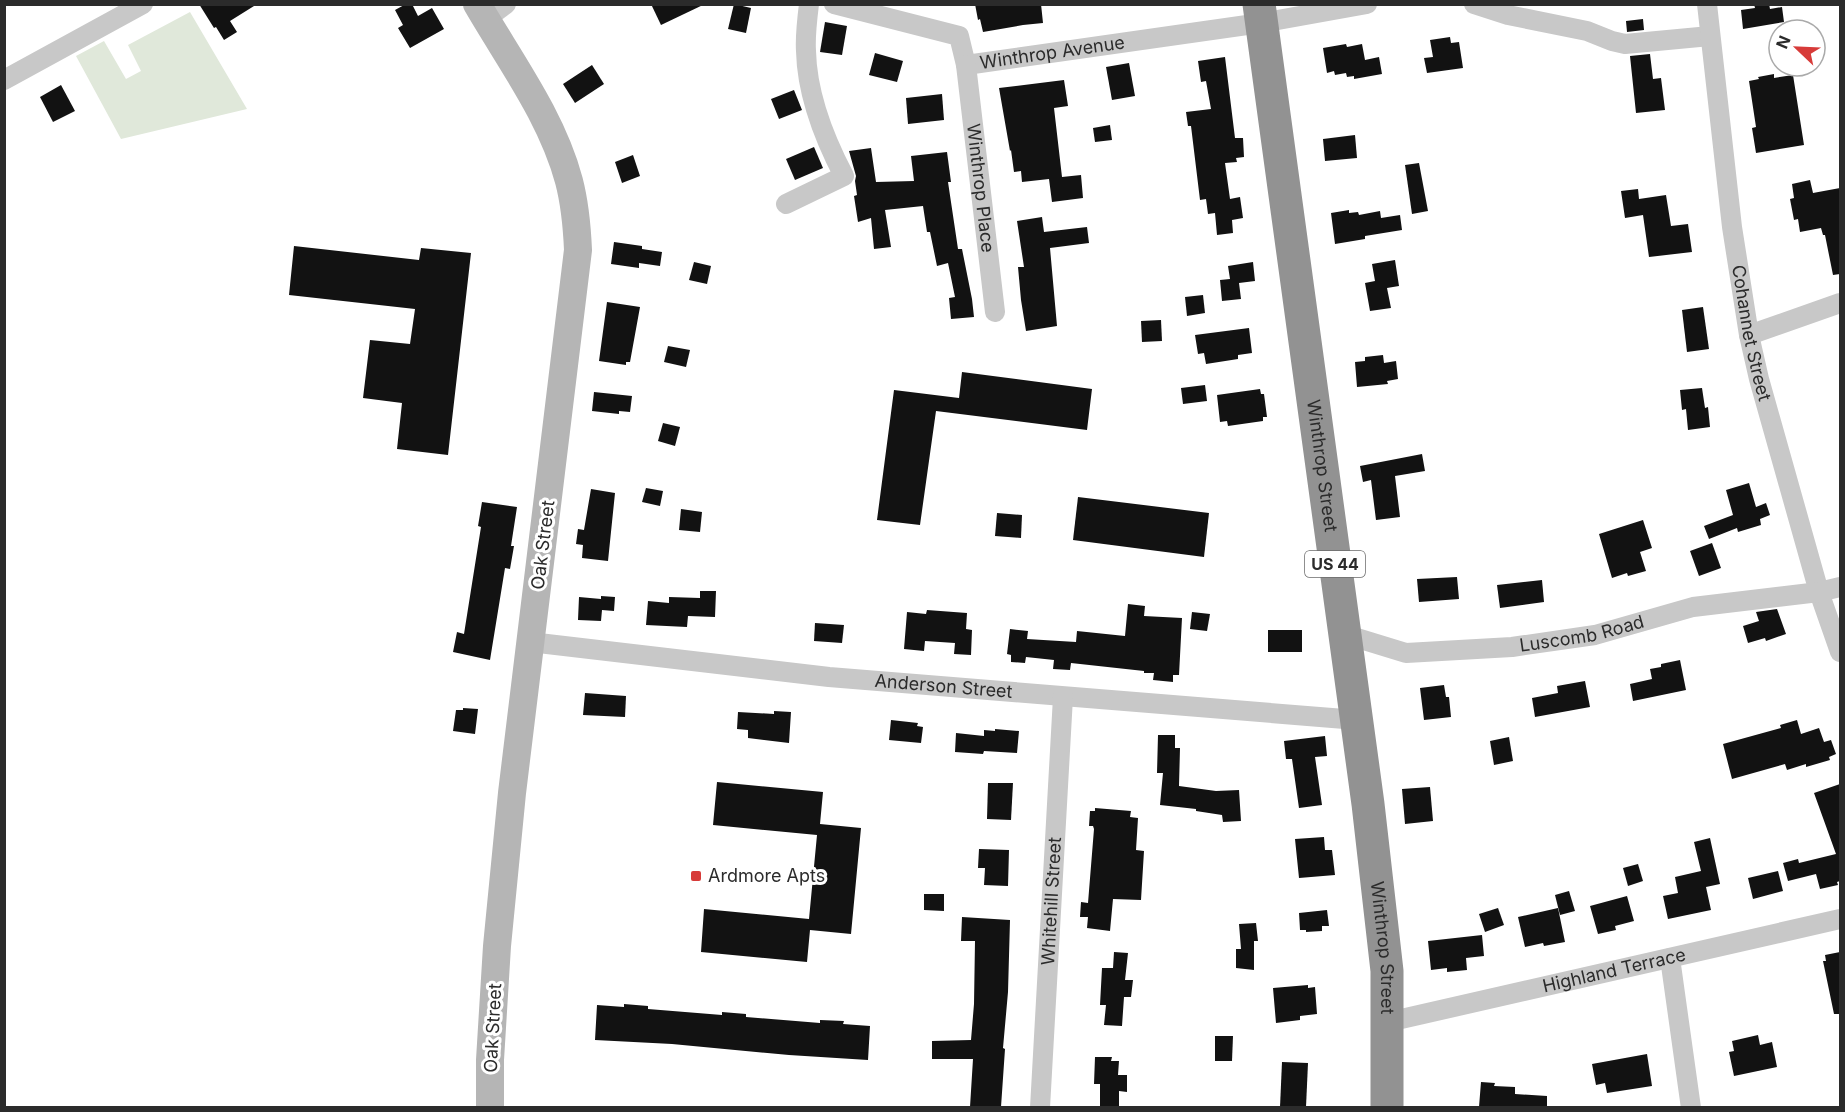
<svg xmlns="http://www.w3.org/2000/svg" width="1845" height="1112" font-family="Inter,sans-serif">
<style>
.green{fill:#e0e8da}
.building{fill:#121212}
.lines{fill:none;stroke-linecap:round;stroke-linejoin:round}
.street{stroke:#c8c8c8;stroke-width:20}
.secondary{stroke:#b5b5b5;stroke-width:28}
.highway{stroke:#929292;stroke-width:33}
.poi-dot{fill:#d73b39;stroke:#fff;stroke-width:2}
.labels{text-anchor:middle;stroke-width:6;stroke-linejoin:round;paint-order:stroke}
.shield{fill:#fff;stroke:#6b6b6b;stroke-width:1.5}
.shield-label{font-size:16px;font-weight:bold;fill:#2b2b2b}
.street-label{font-size:18px;fill:#2b2b2b;stroke:#fff}
.poi-label{font-size:18px;fill:#2b2b2b;stroke:#fff;text-anchor:start}
</style>
<rect width="100%" height="100%" fill="#fff"/>
<!-- green -->
<polygon class="green" points="190,12 247,109 121,139 76,56 104,41 126,79 141,71 128,45"/>
<!-- building -->
<g class="building">
<polygon points="199,4 257,4 230,21 237,32 224,40 216,27 214,28"/>
<polygon points="406,4 412,4 418,16 432,8 444,29 410,48 398,28 403,25 395,10"/>
<polygon points="651,4 705,4 661,25"/>
<polygon points="734,4 751,8 746,33 728,29"/>
<polygon points="975,4 1041,4 1043,23 1023,25 983,32 980,19 978,20"/>
<polygon points="1754,4 1769,4 1770,9 1782,7 1784,22 1743,29 1741,10 1755,8"/>
<polygon points="1643,19 1644,30 1627,32 1626,21"/>
<polygon points="825,22 847,26 842,55 820,52"/>
<polygon points="1450,37 1451,43 1459,42 1463,68 1427,73 1424,58 1433,57 1430,40"/>
<polygon points="1346,44 1347,47 1362,44 1365,60 1379,57 1382,74 1354,79 1354,76 1347,77 1346,73 1335,75 1334,71 1327,73 1323,48"/>
<polygon points="875,53 903,61 897,82 869,75"/>
<polygon points="1650,54 1653,79 1661,78 1665,110 1636,113 1630,56"/>
<polygon points="1225,57 1235,138 1243,138 1244,157 1236,158 1237,162 1225,163 1230,199 1240,197 1243,218 1232,220 1233,233 1217,235 1215,213 1208,214 1206,199 1200,200 1191,126 1188,126 1186,112 1211,109 1206,81 1201,82 1198,61"/>
<polygon points="1129,63 1135,96 1112,100 1106,67"/>
<polygon points="592,65 604,84 575,103 563,84"/>
<polygon points="1774,74 1774,78 1793,75 1804,145 1756,153 1752,128 1756,127 1749,81 1759,79 1758,77"/>
<polygon points="1064,80 1068,106 1054,108 1062,177 1081,175 1083,198 1052,202 1049,179 1022,182 1021,171 1014,172 1011,150 1010,151 999,88"/>
<polygon points="61,85 75,111 53,122 40,97"/>
<polygon points="794,90 802,110 779,119 771,99"/>
<polygon points="942,94 944,120 908,124 906,98"/>
<polygon points="1110,125 1112,140 1095,142 1093,128"/>
<polygon points="1355,135 1357,158 1325,161 1323,139"/>
<polygon points="814,147 823,168 795,180 786,159"/>
<polygon points="871,148 876,182 914,181 911,156 947,152 951,182 948,182 958,249 962,249 972,299 974,317 951,319 949,298 955,297 948,263 937,266 930,232 927,232 923,206 885,210 891,247 874,249 871,218 858,222 854,196 857,195 855,181 856,176 849,151"/>
<polygon points="633,155 640,176 622,183 615,162"/>
<polygon points="1419,163 1428,211 1412,214 1405,165"/>
<polygon points="1810,180 1813,193 1840,188 1840,274 1833,275 1825,235 1823,235 1821,228 1800,232 1798,219 1794,220 1790,199 1794,198 1792,184"/>
<polygon points="1638,189 1639,199 1666,195 1671,226 1688,224 1692,252 1649,257 1643,215 1625,218 1621,191"/>
<polygon points="1349,210 1349,213 1358,212 1359,215 1380,211 1381,218 1400,215 1402,230 1365,236 1365,239 1335,244 1331,213"/>
<polygon points="1042,217 1044,232 1087,227 1089,243 1050,248 1057,326 1026,331 1021,300 1018,267 1024,267 1017,221"/>
<polygon points="614,242 642,246 642,249 662,252 660,266 639,263 639,268 611,264"/>
<polygon points="294,246 419,260 421,248 471,253 448,455 397,449 402,403 363,398 370,340 410,344 415,309 289,295"/>
<polygon points="1395,260 1399,286 1387,288 1391,308 1370,311 1365,283 1375,281 1372,264"/>
<polygon points="694,262 711,266 707,284 689,280"/>
<polygon points="1253,262 1255,281 1239,283 1241,299 1222,301 1220,280 1230,279 1228,266"/>
<polygon points="1203,295 1205,313 1187,316 1185,297"/>
<polygon points="607,302 640,307 630,362 626,362 626,365 599,361"/>
<polygon points="1703,307 1709,349 1687,352 1682,310"/>
<polygon points="1161,320 1162,341 1142,342 1141,321"/>
<polygon points="1249,328 1252,353 1238,355 1238,359 1206,364 1204,353 1198,354 1195,335"/>
<polygon points="668,346 690,350 686,367 664,362"/>
<polygon points="1383,355 1384,363 1396,361 1398,379 1387,381 1388,384 1357,387 1355,362 1365,361 1365,357"/>
<polygon points="962,372 1092,389 1087,430 936,411 920,525 877,520 894,390 959,398"/>
<polygon points="1205,385 1207,401 1183,404 1181,388"/>
<polygon points="1702,388 1705,408 1708,407 1710,427 1688,430 1686,409 1682,410 1680,390"/>
<polygon points="1260,389 1261,394 1264,394 1267,417 1263,417 1263,421 1228,426 1227,421 1220,422 1217,395"/>
<polygon points="594,392 632,396 630,412 619,411 619,414 592,411"/>
<polygon points="663,423 680,427 675,446 658,441"/>
<polygon points="1422,454 1425,471 1395,476 1400,517 1376,520 1371,480 1363,482 1360,466"/>
<polygon points="1749,483 1756,507 1766,503 1770,515 1760,519 1761,525 1738,532 1737,528 1709,539 1704,526 1733,515 1726,490"/>
<polygon points="646,488 663,491 660,506 642,502"/>
<polygon points="591,489 615,493 608,561 582,558 583,545 576,544 578,529 584,530"/>
<polygon points="1078,497 1209,513 1204,557 1073,540"/>
<polygon points="482,502 517,507 511,546 514,546 510,569 505,568 490,660 453,652 457,632 464,634 481,527 478,526"/>
<polygon points="681,509 702,512 700,532 679,530"/>
<polygon points="997,513 1022,515 1021,538 995,536"/>
<polygon points="1643,520 1652,548 1640,552 1646,571 1628,576 1627,573 1612,578 1599,534"/>
<polygon points="1712,543 1721,568 1699,576 1690,551"/>
<polygon points="1457,577 1459,599 1419,602 1417,579"/>
<polygon points="1542,580 1544,602 1500,608 1497,585"/>
<polygon points="700,591 716,591 715,617 688,616 687,627 646,625 648,601 669,603 669,597 700,598"/>
<polygon points="601,596 615,597 614,611 602,610 601,621 578,620 579,597 601,599"/>
<polygon points="1128,604 1145,606 1144,616 1182,618 1179,675 1173,675 1173,682 1153,680 1154,673 1144,673 1144,671 1071,663 1070,670 1053,669 1054,660 1026,657 1025,663 1011,662 1011,655 1007,654 1010,629 1028,631 1027,639 1076,642 1077,631 1125,636"/>
<polygon points="1777,609 1786,634 1766,641 1765,638 1748,643 1743,626 1759,621 1756,612"/>
<polygon points="927,610 967,613 966,629 972,630 971,655 954,654 955,643 925,641 924,651 904,649 907,612 926,614"/>
<polygon points="1192,612 1210,614 1207,631 1190,629"/>
<polygon points="815,623 844,625 842,643 814,641"/>
<rect x="1268" y="630" width="34" height="22"/>
<polygon points="1680,660 1686,690 1633,701 1630,684 1652,679 1650,669 1661,667 1661,664"/>
<polygon points="1585,681 1590,707 1535,717 1532,698 1558,693 1557,686"/>
<polygon points="1444,685 1446,697 1449,697 1451,717 1424,720 1420,688"/>
<polygon points="585,693 626,696 625,717 583,715"/>
<polygon points="463,708 478,709 475,734 453,731 456,710 463,710"/>
<polygon points="774,711 791,712 789,743 748,738 748,730 737,729 738,712 774,714"/>
<polygon points="891,720 918,723 917,726 923,727 921,743 889,740"/>
<polygon points="1797,720 1801,734 1819,728 1824,742 1831,740 1836,754 1829,757 1830,760 1806,767 1806,764 1787,770 1785,764 1732,779 1723,744 1781,728 1780,725"/>
<polygon points="995,729 1019,731 1017,753 984,751 983,754 955,752 956,733 984,736 984,730 995,731"/>
<polygon points="1158,735 1175,735 1175,748 1180,748 1179,786 1216,791 1239,790 1241,821 1223,822 1222,815 1196,811 1196,809 1160,805 1163,773 1157,773"/>
<polygon points="1325,736 1327,756 1315,757 1322,805 1299,808 1292,759 1286,759 1284,741"/>
<polygon points="1509,737 1513,761 1494,765 1490,741"/>
<polygon points="717,782 823,792 820,824 861,828 851,934 810,930 807,962 701,952 704,909 809,919 817,835 713,825"/>
<polygon points="988,783 1013,783 1011,820 987,819"/>
<polygon points="1840,784 1840,881 1837,882 1838,885 1820,889 1816,874 1788,881 1783,863 1798,859 1799,863 1836,854 1814,793"/>
<polygon points="1430,787 1433,821 1405,824 1402,789"/>
<polygon points="1095,808 1131,811 1130,817 1138,818 1136,850 1144,851 1141,900 1113,899 1110,931 1087,928 1088,917 1080,917 1081,902 1088,903 1094,829 1093,826 1089,826 1090,811 1095,811"/>
<polygon points="1324,837 1325,850 1332,850 1335,875 1299,878 1295,839"/>
<polygon points="1710,838 1720,884 1706,887 1711,910 1668,919 1663,896 1678,893 1675,877 1701,871 1694,842"/>
<polygon points="979,849 1009,850 1008,886 984,885 985,868 978,868"/>
<polygon points="1638,864 1643,881 1628,886 1623,868"/>
<polygon points="1778,871 1783,891 1753,899 1748,878"/>
<polygon points="1569,891 1575,911 1560,915 1555,895"/>
<polygon points="924,894 944,894 944,911 924,910"/>
<polygon points="1627,896 1634,921 1615,926 1616,930 1598,934 1590,906"/>
<polygon points="1498,908 1504,925 1485,932 1479,914"/>
<polygon points="1558,908 1565,942 1544,946 1543,943 1525,947 1518,917"/>
<polygon points="1327,910 1329,926 1322,926 1322,931 1306,932 1306,930 1300,930 1299,913"/>
<polygon points="962,917 1010,920 1008,992 1003,1048 1005,1049 1001,1107 970,1107 973,1059 932,1059 932,1041 971,1040 974,1004 975,941 961,941"/>
<polygon points="1256,923 1258,941 1254,941 1254,970 1236,968 1236,949 1241,949 1239,924"/>
<polygon points="1482,935 1484,956 1466,958 1467,970 1447,972 1447,968 1431,970 1428,941"/>
<polygon points="1114,952 1128,953 1125,980 1133,980 1131,997 1124,997 1122,1026 1104,1025 1106,1005 1100,1005 1102,968 1113,968"/>
<polygon points="1840,952 1840,1014 1834,1014 1823,961 1826,961 1825,955"/>
<polygon points="1308,985 1308,988 1315,987 1317,1014 1300,1016 1300,1020 1276,1023 1273,988"/>
<polygon points="624,1004 648,1006 648,1009 722,1015 722,1012 746,1014 746,1017 820,1023 820,1020 844,1021 843,1024 870,1026 868,1060 789,1055 672,1044 595,1040 597,1005 624,1007"/>
<polygon points="1758,1035 1760,1045 1772,1042 1777,1067 1734,1076 1729,1052 1734,1051 1732,1041"/>
<polygon points="1215,1036 1233,1036 1232,1061 1215,1061"/>
<polygon points="1647,1054 1652,1086 1607,1093 1605,1083 1596,1085 1592,1064"/>
<polygon points="1095,1057 1112,1057 1111,1061 1119,1061 1118,1075 1127,1075 1127,1092 1119,1091 1119,1107 1100,1107 1100,1084 1094,1084"/>
<polygon points="1282,1062 1308,1063 1306,1107 1280,1107"/>
<polygon points="1481,1082 1495,1083 1494,1086 1515,1087 1515,1094 1547,1096 1547,1107 1479,1107"/>
</g>
<g class="lines">
<!-- street -->
<g class="street">
<path id="s1" d="M834 4 959 36 966 65 1261 23 1367 4"/>
<polyline points="1474,4 1508,15 1587,31 1612,41 1625,44 1710,36"/>
<path id="s2" d="M1707 4 1732 227 1749 335 1759 379 1819 592 1840 652"/>
<polyline points="486,19 506,4"/>
<path id="s3" d="M966 65 995 312"/>
<polyline points="4,80 143,4"/>
<path d="M786 204 844 176C824 138 807 95 806 51 805 36 807 20 809 4"/>
<polyline points="1749,335 1840,303"/>
<path id="s4" d="M1344 634 1406 653 1512 647 1595 635 1693 607 1819 592 1840 587"/>
<path id="s5" d="M530 642 829 677 1357 720"/>
<polyline points="1670,958 1691,1108"/>
<path id="s6" d="M1388 1022 1840 919"/>
<path id="s7" d="M1040 1108 1063 697"/>
</g>
<!-- secondary -->
<path class="secondary" d="M477 4C510 61 552 117 569 181 575 204 577 227 578 250L512 793 497 946 490 1060V1108"/>
<!-- highway -->
<path class="highway" id="s8" d="M1259 4 1368 804 1387 971V1108"/>
</g>
<!-- markers -->
<rect class="poi-dot" x="690" y="870" width="12" height="12" rx="3"/>
<g class="labels">
<!-- shield labels -->
<rect class="shield" x="1305" y="551" width="60" height="26" rx="4.5"/>
<g class="shield-label">
<text x="1335" y="570">US 44</text>
</g>
<!-- street labels -->
<g class="street-label">
<text dy="6" stroke="none"><textPath href="#s1" startOffset="246">Winthrop Avenue</textPath></text>
<text dy="6" stroke="none"><textPath href="#s3" startOffset="124">Winthrop Place</textPath></text>
<text dy="6" stroke="none"><textPath href="#s2" startOffset="332">Cohannet Street</textPath></text>
<text dy="6" stroke="none"><textPath href="#s8" startOffset="466">Winthrop Street</textPath></text>
<text transform="translate(543 545) rotate(-83)" y="6">Oak Street</text>
<text dy="6" stroke="none"><textPath href="#s4" startOffset="242">Luscomb Road</textPath></text>
<text dy="6" stroke="none"><textPath href="#s5" startOffset="416">Anderson Street</textPath></text>
<text dy="6" stroke="none"><textPath href="#s7" startOffset="207">Whitehill Street</textPath></text>
<text dy="6" stroke="none"><textPath href="#s8" startOffset="952">Winthrop Street</textPath></text>
<text dy="6" stroke="none"><textPath href="#s6" startOffset="232">Highland Terrace</textPath></text>
<text transform="translate(493 1028) rotate(-87)" y="6">Oak Street</text>
</g>
<!-- poi labels -->
<g class="poi-label">
<text x="708" y="882">Ardmore Apts</text>
</g>
</g>
<!-- border -->
<rect width="1845" height="1112" fill="none" stroke="#2b2b2b" stroke-width="12"/>
<!-- north arrow -->
<g transform="translate(1797 48) rotate(293)"><circle r="28" fill="#ffffff" stroke="#aaaaaa" stroke-width="1.5"/>
<path d="M0-4.5L10 22L0 15L-10 22Z" fill="#d73b39"/>
<text y="-9" font-size="16" font-weight="bold" text-anchor="middle" fill="#2b2b2b">N</text>
</g>
</svg>
